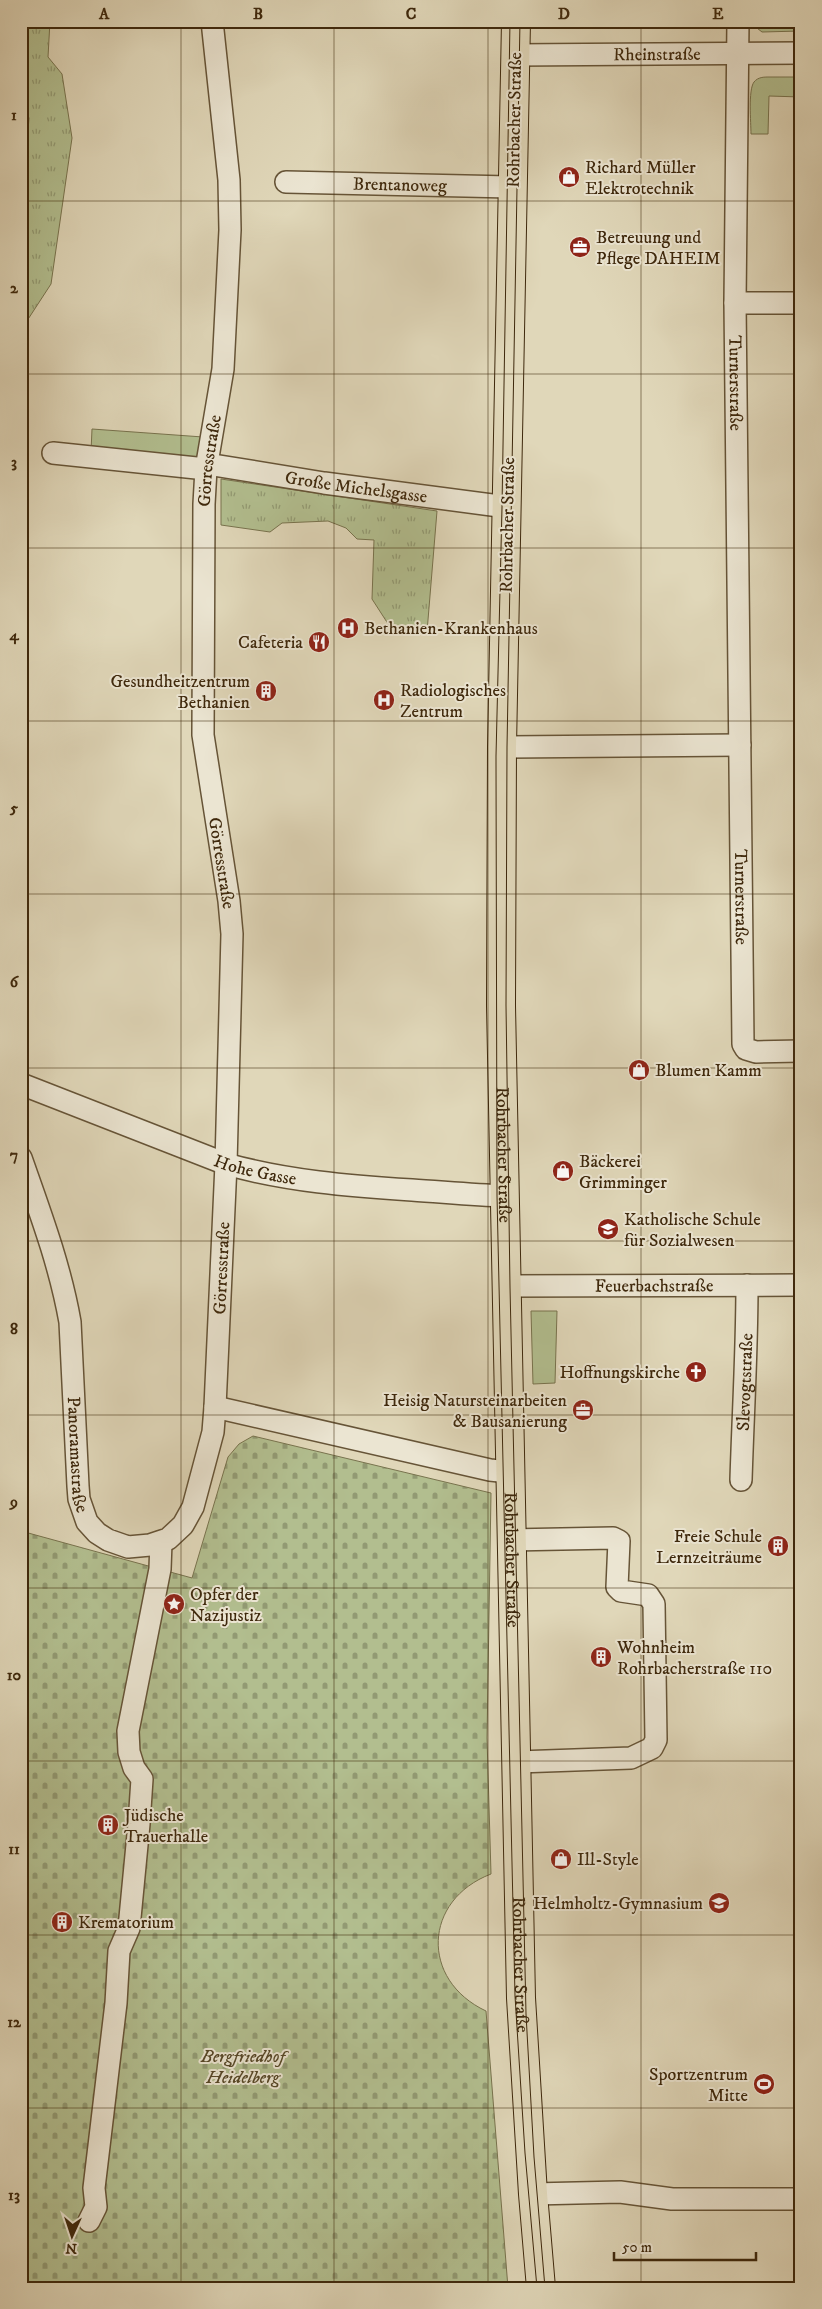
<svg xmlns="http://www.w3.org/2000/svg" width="822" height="2309" font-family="'IM FELL DW Pica',serif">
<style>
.grass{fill:#b2be8f;stroke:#78734e}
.cemetery{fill:url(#cemetery-stones);stroke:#78734e}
.park{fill:url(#park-tufts);stroke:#78734e}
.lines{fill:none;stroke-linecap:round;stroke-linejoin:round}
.minor-casing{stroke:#665437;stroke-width:24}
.major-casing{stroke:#3e280c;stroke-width:30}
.minor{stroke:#ebe5d2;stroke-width:21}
.major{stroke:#e0d7b9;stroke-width:28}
.tram{stroke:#3e280c;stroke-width:1}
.grid{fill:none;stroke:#3e280c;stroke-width:1;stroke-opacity:0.55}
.labels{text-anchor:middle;stroke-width:4;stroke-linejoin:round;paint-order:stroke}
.street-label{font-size:18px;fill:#3e280c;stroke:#ebe5d2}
.poi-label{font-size:18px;fill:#3e280c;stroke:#ebe5d2;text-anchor:start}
.park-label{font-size:18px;font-style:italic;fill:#554626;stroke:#ebe5d2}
.neatline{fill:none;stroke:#3e280c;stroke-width:2}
.grid-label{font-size:16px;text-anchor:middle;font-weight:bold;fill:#3e280c}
</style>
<defs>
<pattern id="cemetery-stones" width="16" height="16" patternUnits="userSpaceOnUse" patternTransform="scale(1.25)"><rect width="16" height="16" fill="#b2be8f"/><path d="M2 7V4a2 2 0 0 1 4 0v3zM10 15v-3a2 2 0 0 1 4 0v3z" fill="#929a73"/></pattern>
<pattern id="park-tufts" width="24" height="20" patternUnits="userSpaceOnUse" patternTransform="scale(1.25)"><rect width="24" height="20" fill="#b2be8f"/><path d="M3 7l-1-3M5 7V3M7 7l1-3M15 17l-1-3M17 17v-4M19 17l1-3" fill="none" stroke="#929a73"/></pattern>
</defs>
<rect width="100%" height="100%" fill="#e0d7b9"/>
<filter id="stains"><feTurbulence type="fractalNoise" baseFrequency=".004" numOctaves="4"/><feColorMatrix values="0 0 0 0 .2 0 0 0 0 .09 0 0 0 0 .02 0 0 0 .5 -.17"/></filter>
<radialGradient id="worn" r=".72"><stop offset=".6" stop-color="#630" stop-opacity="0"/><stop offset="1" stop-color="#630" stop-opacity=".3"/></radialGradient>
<!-- grass -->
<g class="grass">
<polygon points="748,21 801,22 801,31 762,32"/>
<path d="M769 77H801V97L769 96 768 134H751C751 123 748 90 754 82 758 77 764 77 769 77Z"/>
<polygon points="92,429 203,437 197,462 91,452"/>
<polygon points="531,1311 557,1311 555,1383 533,1384"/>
</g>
<!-- cemetery -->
<path class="cemetery" d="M253 1436 491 1493 487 1738 491 1874C423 1900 420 1980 486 2011L508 2288H21V1531L192 1578 228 1457 239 1444Z"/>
<!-- park -->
<g class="park">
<polygon points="21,21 50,21 48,57 62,74 72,138 51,284 21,330 21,219 29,118 21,102"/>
<polygon points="221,479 437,511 427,632 392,630 372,599 374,540 357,539 346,528 328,521 282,523 270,532 221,525"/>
</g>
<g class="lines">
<!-- minor casing -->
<g class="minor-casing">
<g id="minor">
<path id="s1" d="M738 21 735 303 743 1044 746 1049 756 1052 801 1051"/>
<path id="s2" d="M515 55 801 53"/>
<path id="s3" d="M286 182 513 187"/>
<polyline points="735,303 801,303"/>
<polyline points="53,453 206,469"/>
<path id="s4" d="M207 464 324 483 507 507"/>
<polyline points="502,747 740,745"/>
<path id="s5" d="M21 1084 226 1164C287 1181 349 1186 412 1190 443 1192 474 1195 504 1196"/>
<path id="s6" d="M21 1158C40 1212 60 1265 70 1322L78 1486 79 1499 87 1522 97 1533 108 1540 128 1547 150 1545 168 1539 183 1525 193 1507 213 1432 215 1407 226 1164 232 934 229 901 203 735 204 504 206 469 223 369 230 230 229 180 212 21"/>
<path id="s7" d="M506 1286 801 1285"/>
<polyline points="215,1407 490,1470 509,1472"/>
<path id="s8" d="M741 1480C743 1415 747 1350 747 1285"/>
<polyline points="510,1540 613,1538 619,1541 617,1587 621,1591 648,1595 654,1604 656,1740 652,1748 631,1758 518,1762"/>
<polyline points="533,2194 620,2192 672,2199 801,2199"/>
<polyline points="89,2221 96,2207 94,2188 116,2003 119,1951 129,1928 139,1824 142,1779 134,1768 129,1752 128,1731 160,1569 161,1542"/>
</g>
</g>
<!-- major casing -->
<g class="major-casing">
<g id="major">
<path id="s9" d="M516 21 502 747 501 1006 521 1998 533 2194 541 2288"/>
</g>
</g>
<!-- minor -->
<use href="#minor" class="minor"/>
<!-- major -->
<use href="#major" class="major"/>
<!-- tram -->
<g class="tram">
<polyline points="510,21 502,507 496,756 497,1196 515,1996 525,2153 537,2288"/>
<polyline points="520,21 507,747 506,1005 510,1287 526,2014 534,2157 545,2288"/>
</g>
</g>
<!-- grid -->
<path class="grid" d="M181 21V2288M334 21V2288M488 21V2288M641 21V2288M21 201H801M21 374H801M21 548H801M21 721H801M21 894H801M21 1068H801M21 1241H801M21 1415H801M21 1588H801M21 1761H801M21 1935H801M21 2108H801"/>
<!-- icons -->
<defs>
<g id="shop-disc" transform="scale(1.125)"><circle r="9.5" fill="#8f2418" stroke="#ebe5d2"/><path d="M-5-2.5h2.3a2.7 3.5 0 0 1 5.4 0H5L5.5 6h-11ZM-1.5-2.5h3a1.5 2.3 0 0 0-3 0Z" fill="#fff"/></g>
<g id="office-disc" transform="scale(1.125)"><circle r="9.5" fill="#8f2418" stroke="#ebe5d2"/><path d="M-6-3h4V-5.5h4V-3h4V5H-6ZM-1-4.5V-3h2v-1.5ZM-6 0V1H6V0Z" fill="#fff"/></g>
<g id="hospital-disc" transform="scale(1.125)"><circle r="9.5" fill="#8f2418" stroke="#ebe5d2"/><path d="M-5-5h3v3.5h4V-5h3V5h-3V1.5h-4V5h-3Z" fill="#fff"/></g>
<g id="restaurant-disc" transform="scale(1.125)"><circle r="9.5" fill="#8f2418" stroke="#ebe5d2"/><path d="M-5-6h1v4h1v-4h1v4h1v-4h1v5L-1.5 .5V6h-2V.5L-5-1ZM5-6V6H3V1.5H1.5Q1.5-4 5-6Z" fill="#fff"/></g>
<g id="building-disc" transform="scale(1.125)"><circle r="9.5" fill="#8f2418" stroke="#ebe5d2"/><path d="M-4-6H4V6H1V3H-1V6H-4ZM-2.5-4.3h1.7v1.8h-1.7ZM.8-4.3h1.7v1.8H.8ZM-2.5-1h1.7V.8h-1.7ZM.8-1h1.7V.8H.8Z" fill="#fff"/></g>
<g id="school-disc" transform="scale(1.125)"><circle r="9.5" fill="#8f2418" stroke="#ebe5d2"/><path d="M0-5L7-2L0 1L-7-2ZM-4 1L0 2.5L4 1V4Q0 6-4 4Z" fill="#fff"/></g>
<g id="church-disc" transform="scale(1.125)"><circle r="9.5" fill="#8f2418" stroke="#ebe5d2"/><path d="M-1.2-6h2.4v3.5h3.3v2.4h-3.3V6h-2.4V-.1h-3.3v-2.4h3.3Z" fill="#fff"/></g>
<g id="sight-disc" transform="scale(1.125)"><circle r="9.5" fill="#8f2418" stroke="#ebe5d2"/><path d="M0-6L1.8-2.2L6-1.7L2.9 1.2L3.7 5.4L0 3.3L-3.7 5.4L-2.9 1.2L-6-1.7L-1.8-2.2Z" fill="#fff"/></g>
<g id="stadium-disc" transform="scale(1.125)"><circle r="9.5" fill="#8f2418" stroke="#ebe5d2"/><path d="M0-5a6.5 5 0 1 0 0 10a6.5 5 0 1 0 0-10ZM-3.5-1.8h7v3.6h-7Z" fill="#fff"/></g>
</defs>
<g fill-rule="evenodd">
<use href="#shop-disc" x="569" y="177"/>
<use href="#office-disc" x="580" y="247"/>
<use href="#hospital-disc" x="348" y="628"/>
<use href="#restaurant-disc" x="319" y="642"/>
<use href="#building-disc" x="266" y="691"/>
<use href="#hospital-disc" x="384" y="700"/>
<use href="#shop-disc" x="639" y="1070"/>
<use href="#shop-disc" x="563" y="1171"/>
<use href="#school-disc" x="608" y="1229"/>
<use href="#church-disc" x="696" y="1372"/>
<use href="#office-disc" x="583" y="1410"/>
<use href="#building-disc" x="778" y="1546"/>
<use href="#sight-disc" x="174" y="1604"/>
<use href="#building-disc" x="601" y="1657"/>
<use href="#building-disc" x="108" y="1825"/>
<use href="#shop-disc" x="561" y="1859"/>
<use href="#school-disc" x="719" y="1903"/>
<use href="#building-disc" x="62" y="1922"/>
<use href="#stadium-disc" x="764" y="2084"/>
</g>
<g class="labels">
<!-- street labels -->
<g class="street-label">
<text dy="6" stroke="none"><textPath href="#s2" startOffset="142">Rheinstraße</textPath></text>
<text transform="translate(514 120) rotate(-89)" y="6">Rohrbacher Straße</text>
<text dy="6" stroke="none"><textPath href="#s3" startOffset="114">Brentanoweg</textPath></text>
<text dy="6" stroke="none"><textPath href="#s1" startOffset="362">Turnerstraße</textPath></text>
<text dy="6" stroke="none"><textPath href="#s6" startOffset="1556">Görresstraße</textPath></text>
<text dy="6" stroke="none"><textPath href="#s4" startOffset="151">Große Michelsgasse</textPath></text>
<text transform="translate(507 525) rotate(-89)" y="6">Rohrbacher Straße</text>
<text transform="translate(222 863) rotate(81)" y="6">Görresstraße</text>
<text dy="6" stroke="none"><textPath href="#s1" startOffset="876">Turnerstraße</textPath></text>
<text dy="6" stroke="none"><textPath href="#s9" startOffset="1134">Rohrbacher Straße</textPath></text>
<text dy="6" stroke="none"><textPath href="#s5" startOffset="250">Hohe Gasse</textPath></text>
<text dy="6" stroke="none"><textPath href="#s6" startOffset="746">Görresstraße</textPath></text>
<text dy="6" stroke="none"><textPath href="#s7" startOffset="148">Feuerbachstraße</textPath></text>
<text dy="6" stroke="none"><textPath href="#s8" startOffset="98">Slevogtstraße</textPath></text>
<text dy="6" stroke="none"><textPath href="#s6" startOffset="304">Panoramastraße</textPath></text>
<text dy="6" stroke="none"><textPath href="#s9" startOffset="1539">Rohrbacher Straße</textPath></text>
<text dy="6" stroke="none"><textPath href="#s9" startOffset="1944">Rohrbacher Straße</textPath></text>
</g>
<!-- poi labels -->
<g class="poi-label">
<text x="585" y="173">Richard Müller<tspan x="585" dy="21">Elektrotechnik</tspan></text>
<text x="596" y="243">Betreuung und<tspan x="596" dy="21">Pflege DAHEIM</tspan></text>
<text x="364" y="634">Bethanien-Krankenhaus</text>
<text x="303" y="648" text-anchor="end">Cafeteria</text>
<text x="250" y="687" text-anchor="end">Gesundheitzentrum<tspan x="250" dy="21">Bethanien</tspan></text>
<text x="400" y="696">Radiologisches<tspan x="400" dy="21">Zentrum</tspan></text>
<text x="655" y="1076">Blumen Kamm</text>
<text x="579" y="1167">Bäckerei<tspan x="579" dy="21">Grimminger</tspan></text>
<text x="624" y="1225">Katholische Schule<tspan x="624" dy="21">für Sozialwesen</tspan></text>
<text x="680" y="1378" text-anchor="end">Hoffnungskirche</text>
<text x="567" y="1406" text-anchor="end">Heisig Natursteinarbeiten<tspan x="567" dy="21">&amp; Bausanierung</tspan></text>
<text x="762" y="1542" text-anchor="end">Freie Schule<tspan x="762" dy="21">Lernzeiträume</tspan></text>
<text x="190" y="1600">Opfer der<tspan x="190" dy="21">Nazijustiz</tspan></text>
<text x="617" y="1653">Wohnheim<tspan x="617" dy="21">Rohrbacherstraße 110</tspan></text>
<text x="124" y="1821">Jüdische<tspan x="124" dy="21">Trauerhalle</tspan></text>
<text x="577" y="1865">Ill-Style</text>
<text x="703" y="1909" text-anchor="end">Helmholtz-Gymnasium</text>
<text x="78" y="1928">Krematorium</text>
<text x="748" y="2080" text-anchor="end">Sportzentrum<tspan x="748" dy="21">Mitte</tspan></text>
</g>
<!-- park labels -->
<g class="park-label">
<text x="243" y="2062">Bergfriedhof<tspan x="243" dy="21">Heidelberg</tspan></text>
</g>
</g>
<!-- margin -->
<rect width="822" height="2309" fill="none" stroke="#e0d7b9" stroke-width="55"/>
<!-- north arrow -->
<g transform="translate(72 2236) rotate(183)" stroke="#ebe5d2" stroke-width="4" paint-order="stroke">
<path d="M0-4L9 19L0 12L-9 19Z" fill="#3e280c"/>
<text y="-8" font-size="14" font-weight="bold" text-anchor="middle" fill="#3e280c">N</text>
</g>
<!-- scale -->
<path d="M614 2252v8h142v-8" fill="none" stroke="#3e280c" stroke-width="2.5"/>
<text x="622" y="2252" font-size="15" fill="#3e280c" stroke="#ebe5d2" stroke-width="4" paint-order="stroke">50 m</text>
<rect x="28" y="28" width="766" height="2254" class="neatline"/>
<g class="grid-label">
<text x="104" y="19">A</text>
<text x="258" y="19">B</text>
<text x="411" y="19">C</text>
<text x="564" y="19">D</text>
<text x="718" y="19">E</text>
<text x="14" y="120">1</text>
<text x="14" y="293">2</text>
<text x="14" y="467">3</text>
<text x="14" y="640">4</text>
<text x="14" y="813">5</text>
<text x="14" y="987">6</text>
<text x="14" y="1160">7</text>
<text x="14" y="1334">8</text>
<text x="14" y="1507">9</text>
<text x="14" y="1680">10</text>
<text x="14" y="1854">11</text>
<text x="14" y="2027">12</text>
<text x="14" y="2200">13</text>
</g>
<rect width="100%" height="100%" filter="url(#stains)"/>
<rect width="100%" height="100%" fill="url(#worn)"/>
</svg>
